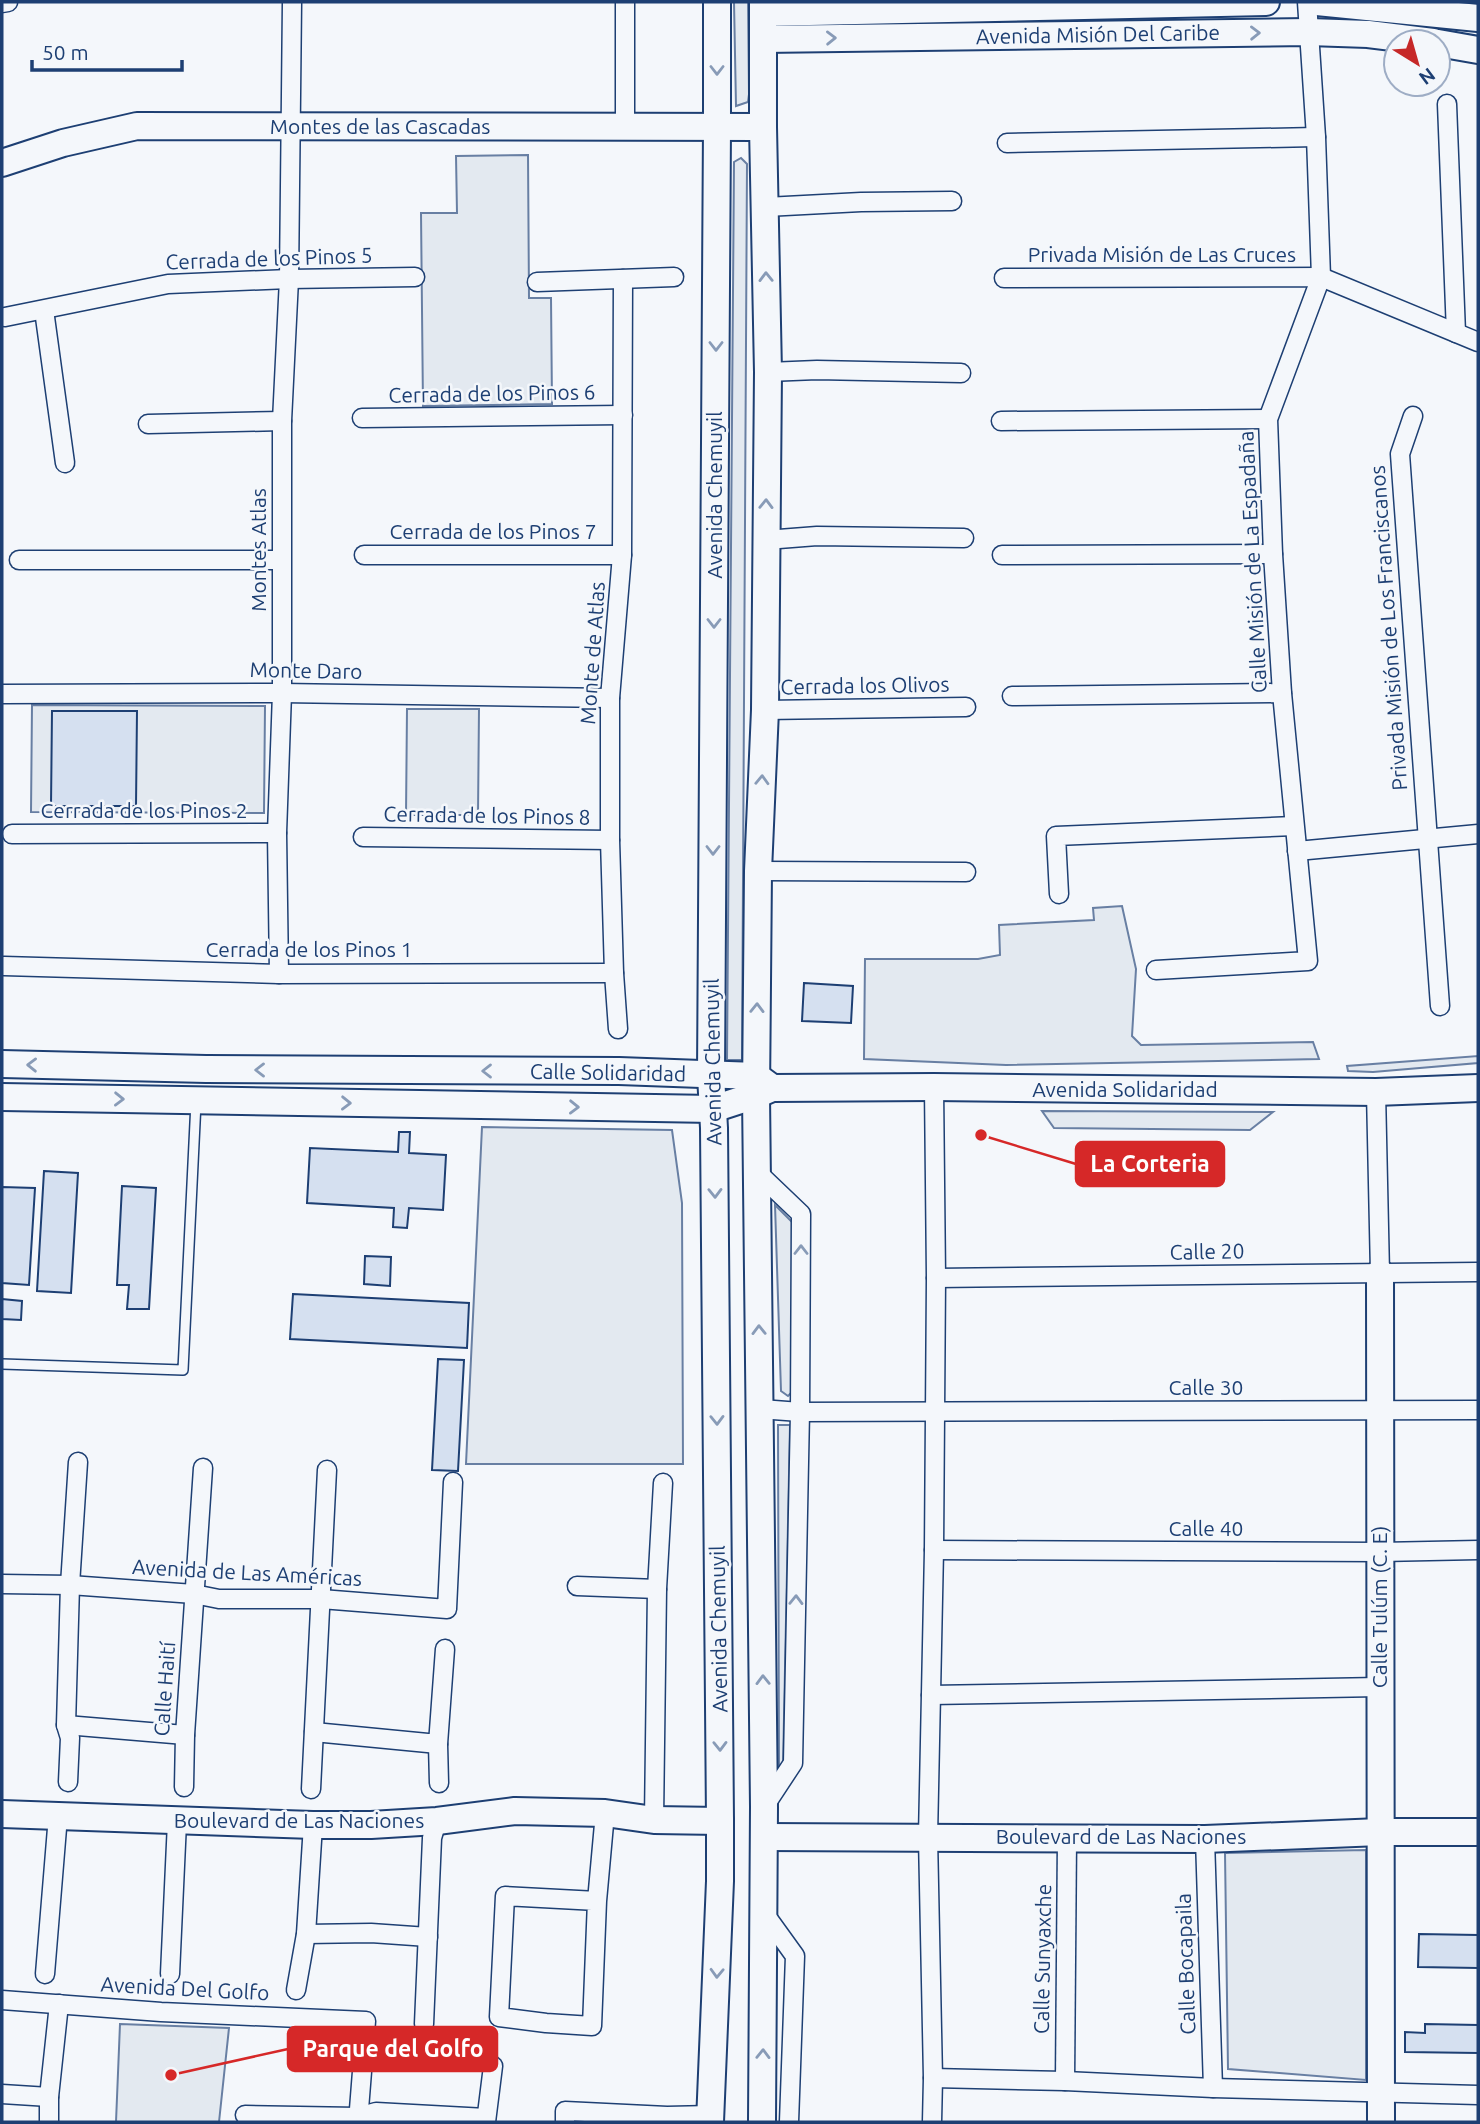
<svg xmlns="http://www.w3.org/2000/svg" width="1480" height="2124" font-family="Ubuntu,sans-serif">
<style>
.green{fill:#e3e9f0;stroke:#687fa3;stroke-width:2}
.building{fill:#d5e0f0;stroke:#1d3f73;stroke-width:2}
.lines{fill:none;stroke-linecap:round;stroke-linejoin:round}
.lane-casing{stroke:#1d3f73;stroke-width:12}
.street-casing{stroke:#1d3f73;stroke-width:21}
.secondary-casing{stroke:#1d3f73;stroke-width:30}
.lane{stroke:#f4f7fb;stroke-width:9}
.street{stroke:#f4f7fb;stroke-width:18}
.secondary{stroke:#f4f7fb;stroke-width:26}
.oneway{stroke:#889bb7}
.labels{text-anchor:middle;stroke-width:5;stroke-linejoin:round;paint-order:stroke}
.street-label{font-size:21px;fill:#1d3f73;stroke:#f4f7fb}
.leader{fill:none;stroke:#d62828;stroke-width:2.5}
.callout-dot{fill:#d62828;stroke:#f4f7fb;stroke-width:2.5}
.callout{fill:#d62828;stroke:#d62828;stroke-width:2.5}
.callout-label{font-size:23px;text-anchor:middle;font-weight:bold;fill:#fff}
</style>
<rect width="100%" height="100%" fill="#f4f7fb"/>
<!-- green -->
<g class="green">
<polygon points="734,2 748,2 749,94 748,102 736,106"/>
<polygon points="528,155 529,298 551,298 552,404 423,406 421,213 457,213 456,156"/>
<polygon points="741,158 747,164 742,1060 727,1060 734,162"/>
<polygon points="32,705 265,706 264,813 31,812"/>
<polygon points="407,709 479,709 478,815 406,815"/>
<polygon points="1122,906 1136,969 1132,1036 1141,1045 1313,1042 1319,1059 1006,1065 864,1059 865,959 978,959 1000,955 999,925 1094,920 1093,908"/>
<polygon points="1478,1056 1478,1063 1373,1072 1348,1071 1347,1066"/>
<polygon points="1042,1111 1273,1112 1250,1130 1054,1128"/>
<polygon points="482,1127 672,1130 682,1203 683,1464 466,1464"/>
<polygon points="775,1205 793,1223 793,1391 788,1396 781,1391"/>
<polygon points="778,1425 790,1425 783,1766 779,1770"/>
<polygon points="1366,1850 1366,2080 1228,2069 1225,1853"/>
<polygon points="120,2024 229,2028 219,2122 116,2122"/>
</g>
<!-- building -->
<g class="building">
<polygon points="52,711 137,711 136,806 51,806"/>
<polygon points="804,983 853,986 851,1023 802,1021"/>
<polygon points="399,1132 410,1132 409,1153 446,1155 443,1210 409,1208 407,1228 393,1227 394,1208 307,1203 310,1148 398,1152"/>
<polygon points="44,1171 78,1173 71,1293 37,1291"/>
<polygon points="122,1186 156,1188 149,1309 127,1309 129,1285 117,1285"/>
<polygon points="2,1187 35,1188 29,1285 2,1283"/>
<polygon points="365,1256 391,1257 390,1286 364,1284"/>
<polygon points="293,1294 469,1303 467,1348 290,1339"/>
<polygon points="2,1299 22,1301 21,1320 2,1319"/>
<polygon points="438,1359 464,1360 458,1471 432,1470"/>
<polygon points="1419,1934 1478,1935 1478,1968 1418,1967"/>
<polygon points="1425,2024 1478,2025 1478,2053 1405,2052 1405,2032 1425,2033"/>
</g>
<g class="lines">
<!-- lane casing -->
<g class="lane-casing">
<polyline id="lane" points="2,1364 183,1370 196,1102"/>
</g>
<!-- street casing -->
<g class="street-casing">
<g id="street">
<polyline points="625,2 625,127"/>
<polyline points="2,3 8,2"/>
<polyline points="1447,104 1456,333"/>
<polyline points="1007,143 1316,137"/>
<polyline points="766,207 861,202 952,201"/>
<polyline points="1004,278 1321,277 1478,342"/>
<polyline points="537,282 674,277"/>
<polyline points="44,310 65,463"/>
<polyline points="5,317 168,284 289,279 415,277"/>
<polyline points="768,372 817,370 961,373"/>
<polyline points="1413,416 1400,454 1440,1006"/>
<polyline points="362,418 623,415"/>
<polyline points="1001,421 1268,419"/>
<polyline points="148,424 282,421"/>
<polyline points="766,540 817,536 964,538"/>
<polyline points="364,555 622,555"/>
<polyline points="1002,555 1273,554"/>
<polyline points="19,560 281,560"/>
<polyline points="2,694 282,693 610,698"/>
<polyline points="1012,696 1282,693"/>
<polyline points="765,710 966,707"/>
<polyline points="12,834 277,833"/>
<polyline points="363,837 610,840"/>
<polyline points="1297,851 1478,834"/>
<polyline points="758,871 966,872"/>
<polyline points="1059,894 1056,836 1294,826"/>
<polyline points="4,966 279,974 614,973"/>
<polyline points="1156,970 1308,961 1282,693 1273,554 1268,419 1321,277 1316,137 1307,2"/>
<polyline points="279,974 277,833 282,693 282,421 289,279 292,2"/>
<polyline points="618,1029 614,973 610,840 610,698 622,555 623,279"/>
<polyline points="1376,1092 1380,1273"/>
<polyline points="756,1171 801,1214 800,1412 793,1763 764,1807"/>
<polyline points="936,1278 1478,1272"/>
<polyline points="760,1409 800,1412 1478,1410"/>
<polyline points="934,1550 1380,1552 1478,1550"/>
<polyline points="2,1584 70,1585 194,1594 219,1599 321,1599 447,1609 453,1482"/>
<polyline points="577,1586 657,1589"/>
<polyline points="931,1695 1379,1687"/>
<polyline points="66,1725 185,1735"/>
<polyline points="314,1732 438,1744 445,1649"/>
<polyline points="438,1744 439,1783"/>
<polyline points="68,1782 70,1738 66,1725 70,1585 78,1462"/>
<polyline points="184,1787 185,1735 203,1468"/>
<polyline points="311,1789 327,1470"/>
<polyline points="654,1820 657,1589 663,1483"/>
<polyline points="1205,1839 1213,2088"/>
<polyline points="597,1901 505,1896 499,2017 546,2023 592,2026 597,1901 605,1813"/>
<polyline points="764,1913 795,1956 789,2122"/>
<polyline points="306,1934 371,1933 428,1937"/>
<polyline points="45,1974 58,1816"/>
<polyline points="170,1974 177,1822"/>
<polyline points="296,1990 306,1934 313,1825"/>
<polyline points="2,2000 161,2012 366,2021 358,2122"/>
<polyline points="424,2024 432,1838 437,1821"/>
<polyline points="933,2078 1065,2081 1213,2088 1478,2095"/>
<polyline points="1065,2081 1067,1838"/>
<polyline points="2,2094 49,2097"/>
<polyline points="245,2115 358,2117 376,2112 486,2118"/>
<polyline points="49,2122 49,2097 59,2004"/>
<polyline points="486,2122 493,2066"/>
<polyline points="565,2122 565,2111 667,2116 711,2115"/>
<polyline points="932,2122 933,2078 928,1837 934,1550 936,1278 934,1087"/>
</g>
</g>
<!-- secondary casing -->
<g class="secondary-casing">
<g id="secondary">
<polyline points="1317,2 1478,18"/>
<polyline points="763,13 1266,2"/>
<polyline points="763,39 1309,32 1368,34 1433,42"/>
<polyline points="1438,43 1478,50"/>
<polyline points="2,163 63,143 137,126 763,127"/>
<polyline points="2,1064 206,1069 619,1071 756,1076 771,1087"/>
<polyline points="2,1097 713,1109 756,1095 772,1088 934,1087 1376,1092 1478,1088"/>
<polyline points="1380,1273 1381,2122"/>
<polyline points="2,1814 313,1825 371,1825 437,1821 515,1811 605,1813 654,1820 720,1821"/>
<polyline points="764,1837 1205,1839 1380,1832 1478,1832"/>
<polyline points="710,2122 720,1881 720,1821 714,1128 711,1076 717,127 717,2"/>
<polyline points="762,2122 764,1807 756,1095 758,871 765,710 768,372 763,127 763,2"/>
</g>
</g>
<!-- lane -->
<use href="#lane" class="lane"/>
<!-- street -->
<use href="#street" class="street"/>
<!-- secondary -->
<use href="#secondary" class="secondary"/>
</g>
<!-- one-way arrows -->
<defs><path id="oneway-chevron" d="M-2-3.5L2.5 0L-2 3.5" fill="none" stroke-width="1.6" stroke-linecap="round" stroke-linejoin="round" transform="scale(1.75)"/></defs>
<g class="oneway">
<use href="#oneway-chevron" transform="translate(1255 33) rotate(-1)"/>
<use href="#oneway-chevron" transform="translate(831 38) rotate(-1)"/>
<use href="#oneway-chevron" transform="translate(717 70) rotate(90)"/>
<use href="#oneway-chevron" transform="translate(766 277) rotate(-91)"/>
<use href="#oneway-chevron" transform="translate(716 346) rotate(90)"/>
<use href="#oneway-chevron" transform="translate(766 504) rotate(-89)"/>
<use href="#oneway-chevron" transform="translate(714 623) rotate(90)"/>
<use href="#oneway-chevron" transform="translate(762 780) rotate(-88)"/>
<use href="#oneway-chevron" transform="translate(713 850) rotate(90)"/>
<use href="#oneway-chevron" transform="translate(757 1008) rotate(-89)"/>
<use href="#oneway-chevron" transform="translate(32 1065) rotate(-179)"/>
<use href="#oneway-chevron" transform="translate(260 1070) rotate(-180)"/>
<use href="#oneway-chevron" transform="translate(487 1071) rotate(-180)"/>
<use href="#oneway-chevron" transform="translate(119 1099) rotate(1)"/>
<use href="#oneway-chevron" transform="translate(346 1103) rotate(1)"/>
<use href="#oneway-chevron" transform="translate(574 1107) rotate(1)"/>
<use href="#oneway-chevron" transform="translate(715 1193) rotate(89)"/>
<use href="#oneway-chevron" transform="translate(801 1250) rotate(-90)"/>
<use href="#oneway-chevron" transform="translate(759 1330) rotate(-91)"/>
<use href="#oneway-chevron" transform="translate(717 1420) rotate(89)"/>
<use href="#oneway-chevron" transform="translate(796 1600) rotate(-89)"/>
<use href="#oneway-chevron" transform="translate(763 1680) rotate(-91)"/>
<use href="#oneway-chevron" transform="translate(720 1746) rotate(89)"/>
<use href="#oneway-chevron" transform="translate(717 1973) rotate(92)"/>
<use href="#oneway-chevron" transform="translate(763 2054) rotate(-89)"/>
</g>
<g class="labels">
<!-- street labels -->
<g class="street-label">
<text transform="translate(1098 35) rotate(-1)" y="7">Avenida Misión Del Caribe</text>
<text x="380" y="134">Montes de las Cascadas</text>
<text x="1162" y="262">Privada Misión de Las Cruces</text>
<text transform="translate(269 259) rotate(-2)" y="7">Cerrada de los Pinos 5</text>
<text transform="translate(492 394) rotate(-1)" y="7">Cerrada de los Pinos 6</text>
<text transform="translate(715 495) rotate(-90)" y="7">Avenida Chemuyil</text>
<text x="493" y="539">Cerrada de los Pinos 7</text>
<text transform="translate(259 550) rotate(-90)" y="7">Montes Atlas</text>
<text transform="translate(1253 562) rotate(-93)" y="7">Calle Misión de La Espadaña</text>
<text transform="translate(1389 628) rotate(-94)" y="7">Privada Misión de Los Franciscanos</text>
<text transform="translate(593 653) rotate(-86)" y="7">Monte de Atlas</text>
<text transform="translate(306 671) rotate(1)" y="7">Monte Daro</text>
<text transform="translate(865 686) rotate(-1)" y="7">Cerrada los Olivos</text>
<text x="144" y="818">Cerrada de los Pinos 2</text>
<text transform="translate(487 816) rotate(1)" y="7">Cerrada de los Pinos 8</text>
<text x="309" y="957">Cerrada de los Pinos 1</text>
<text transform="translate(713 1062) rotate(-91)" y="7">Avenida Chemuyil</text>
<text transform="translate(608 1073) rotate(1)" y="7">Calle Solidaridad</text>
<text x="1125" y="1097">Avenida Solidaridad</text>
<text transform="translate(1207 1252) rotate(-1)" y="7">Calle 20</text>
<text x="1206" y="1395">Calle 30</text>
<text x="1206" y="1536">Calle 40</text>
<text transform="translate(247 1573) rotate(3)" y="7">Avenida de Las Américas</text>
<text transform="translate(1380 1607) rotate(-90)" y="7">Calle Tulúm (C. E)</text>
<text transform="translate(719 1629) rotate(-91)" y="7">Avenida Chemuyil</text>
<text transform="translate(165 1689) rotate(-86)" y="7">Calle Haití</text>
<text x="299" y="1828">Boulevard de Las Naciones</text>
<text x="1121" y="1844">Boulevard de Las Naciones</text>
<text transform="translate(1043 1959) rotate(-89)" y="7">Calle Sunyaxche</text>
<text transform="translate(1186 1964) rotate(-92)" y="7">Calle Bocapaila</text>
<text transform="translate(185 1989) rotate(3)" y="7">Avenida Del Golfo</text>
</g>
</g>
<!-- callouts -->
<path class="leader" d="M981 1135L1076 1164M171 2075L288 2049"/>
<g class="callout-dot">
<circle cx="981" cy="1135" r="7"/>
<circle cx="171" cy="2075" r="7"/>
</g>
<g class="callout">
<rect x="1076" y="1142" width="148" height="44" rx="7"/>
<rect x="288" y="2027" width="209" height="44" rx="7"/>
</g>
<g class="callout-label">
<text x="1150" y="1172">La Corteria</text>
<text x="393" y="2057">Parque del Golfo</text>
</g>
<!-- border -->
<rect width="1480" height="2124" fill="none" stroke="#1d3f73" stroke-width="7"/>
<!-- north arrow -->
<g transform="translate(1417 63) rotate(143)"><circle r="33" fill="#f4f7fb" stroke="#9eadc5" stroke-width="2"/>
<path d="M0-5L12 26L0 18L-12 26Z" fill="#c62828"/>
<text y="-10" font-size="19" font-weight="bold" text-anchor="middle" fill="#1d3f73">N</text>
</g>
<!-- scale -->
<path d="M32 60v10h150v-10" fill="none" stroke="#1d3f73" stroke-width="3.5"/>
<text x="42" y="60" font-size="21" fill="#1d3f73" stroke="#f4f7fb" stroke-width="5" paint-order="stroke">50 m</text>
</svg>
